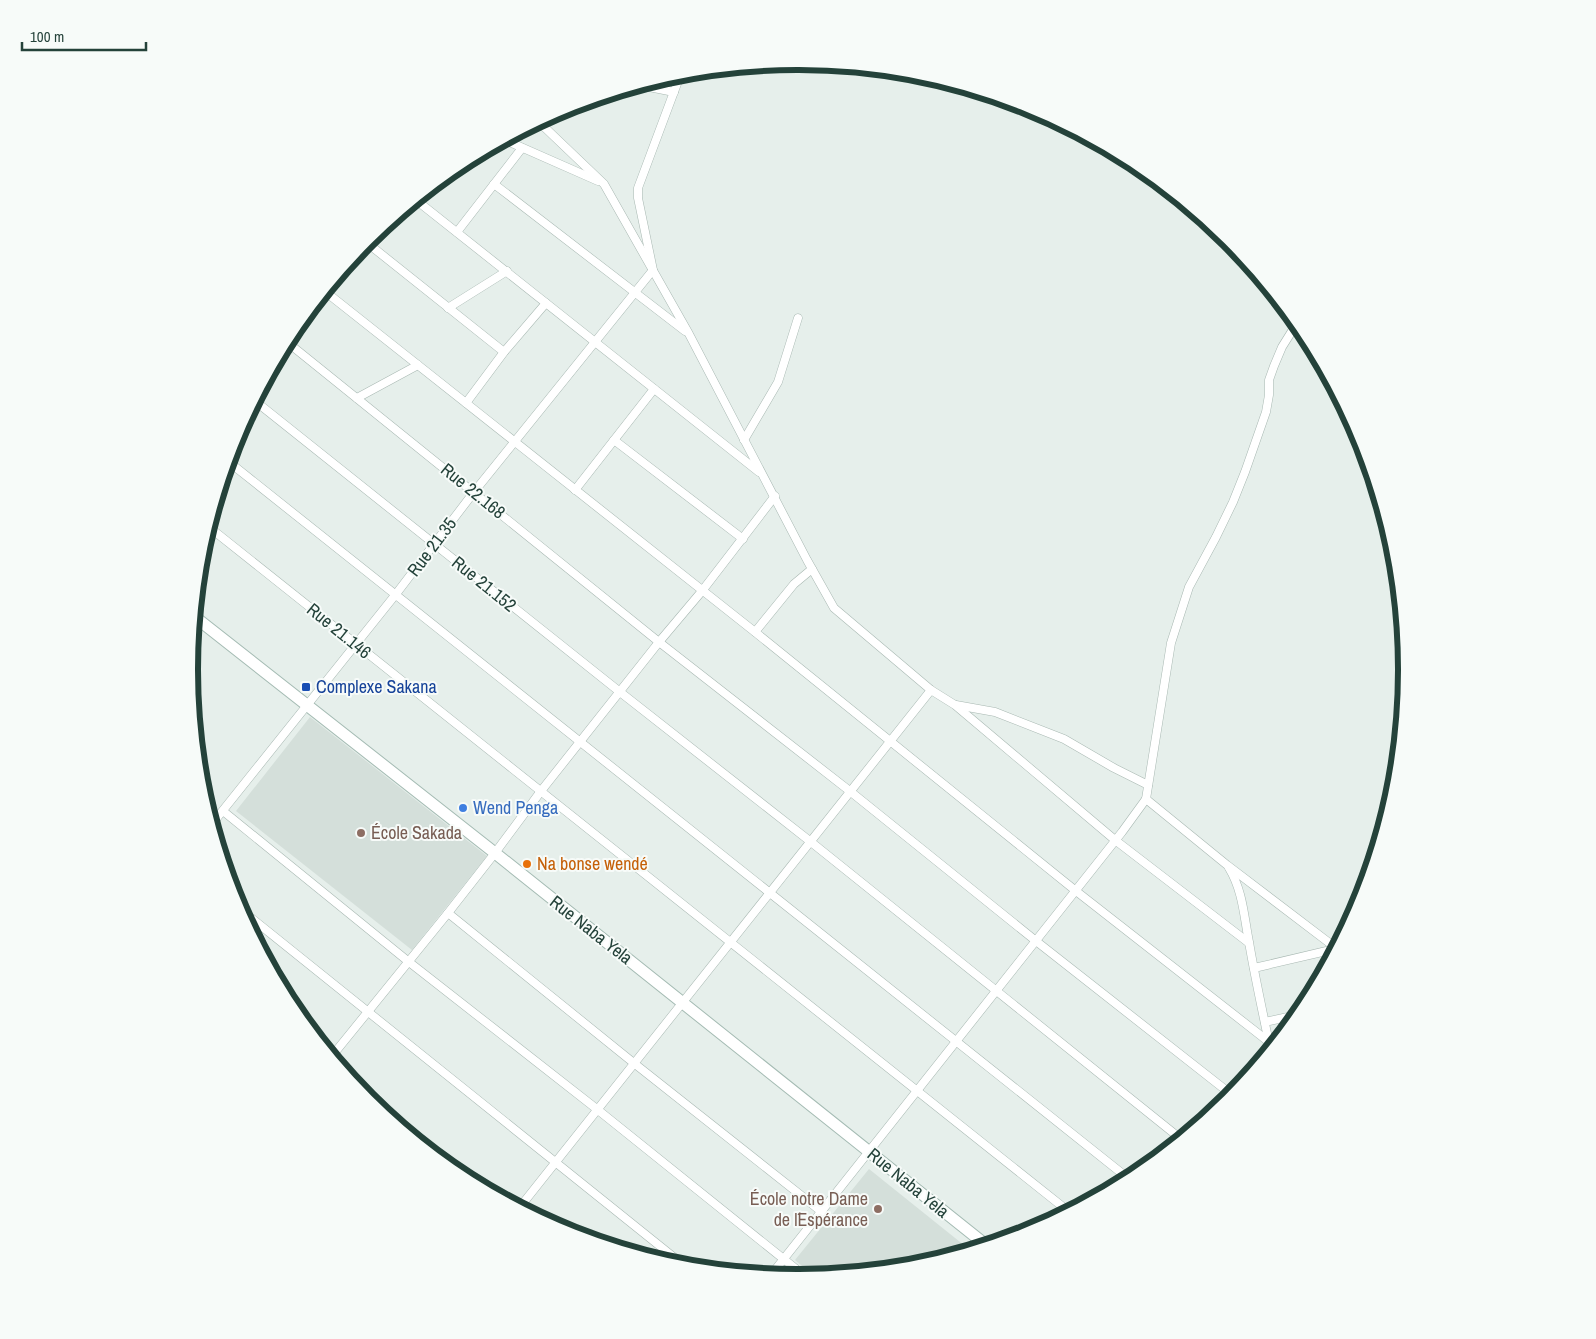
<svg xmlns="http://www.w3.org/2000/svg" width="1596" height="1339" font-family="'Archivo Narrow',sans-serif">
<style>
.built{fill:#d4dfda}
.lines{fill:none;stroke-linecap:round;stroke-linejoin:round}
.street-casing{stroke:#a8b8b2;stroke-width:9}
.secondary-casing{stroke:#a4bbb3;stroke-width:13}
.street{stroke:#fff;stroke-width:8}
.secondary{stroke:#fff;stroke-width:11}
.transit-dot{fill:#1a4fb4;stroke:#f7fbf9;stroke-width:2}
.shop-dot{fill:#3f7fe0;stroke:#f7fbf9;stroke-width:2}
.education-dot{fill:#8d6e63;stroke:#f7fbf9;stroke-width:2}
.food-dot{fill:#e8710a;stroke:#f7fbf9;stroke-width:2}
.labels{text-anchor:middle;stroke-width:4;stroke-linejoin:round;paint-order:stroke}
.street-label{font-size:18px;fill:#24423a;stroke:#f7fbf9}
.transit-label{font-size:18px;fill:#164399;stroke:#f7fbf9;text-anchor:start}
.shop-label{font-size:18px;fill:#366cbe;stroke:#f7fbf9;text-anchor:start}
.education-label{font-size:18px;fill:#785e54;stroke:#f7fbf9;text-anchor:start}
.food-label{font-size:18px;fill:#c56008;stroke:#f7fbf9;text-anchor:start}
.rim{fill:none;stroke:#24423a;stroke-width:6}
</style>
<rect width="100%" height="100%" fill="#e6efeb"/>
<!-- built -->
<g class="built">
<polygon points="310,717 487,856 412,950 236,811"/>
<polygon points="869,1169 970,1250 916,1266 814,1276 795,1260"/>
</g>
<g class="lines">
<!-- street casing -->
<g class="street-casing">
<g id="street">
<polyline points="639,85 674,92"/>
<polyline points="539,122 604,184 689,334 807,560 834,608 931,690 955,705 1115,840 1249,943"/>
<polyline points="505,140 598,181"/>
<polyline points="494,184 685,331"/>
<polyline points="416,200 759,472"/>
<polyline points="457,232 522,148"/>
<polyline points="366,242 504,352"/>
<polyline points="327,293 755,632 1076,891 1269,1042"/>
<polyline points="448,308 507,271"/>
<path d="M290 335C317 302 345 270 371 236"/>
<polyline points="287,342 659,642 851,792 1036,941 1232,1095"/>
<polyline points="357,398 418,365"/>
<polyline points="255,401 620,692 811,842 1181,1139"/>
<polyline points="466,403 504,352 546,303"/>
<polyline points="614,440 743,539"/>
<polyline points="744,440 778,382 798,318"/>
<polyline points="229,462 1129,1179"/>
<polyline points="575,490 654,389"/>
<polyline points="209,527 1068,1211"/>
<polyline points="755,632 794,584 812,569"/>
<polyline points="956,705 995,712 1064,739 1114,768 1148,785"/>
<polyline points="1146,799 1227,865 1336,948"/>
<polyline points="223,811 409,962 598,1110 806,1277"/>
<polyline points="212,824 396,594 474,492 653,270 638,198 638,188 681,73"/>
<path d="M1229 868C1243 891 1244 917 1249 942 1255 978 1263 1013 1270 1048"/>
<polyline points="240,909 686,1267"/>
<polyline points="448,913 635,1064 822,1212"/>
<polyline points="1254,968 1335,949"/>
<polyline points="1265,1022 1297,1015"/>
<polyline points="332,1056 448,913 495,853 541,791 659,642 702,591 775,496"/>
<polyline points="520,1207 931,690"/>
<polyline points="771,1275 1122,832 1146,799 1171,643 1189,587 1216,537 1233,502 1245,472 1266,412 1269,395 1269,380 1274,366 1282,347 1297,323"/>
</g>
</g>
<!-- secondary casing -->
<g class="secondary-casing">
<polyline id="secondary" points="195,617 495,853 986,1245"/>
</g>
<!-- street -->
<use href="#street" class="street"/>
<!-- secondary -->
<use href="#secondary" class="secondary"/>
</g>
<!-- markers -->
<rect class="transit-dot" x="301" y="682" width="10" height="10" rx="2.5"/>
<circle class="shop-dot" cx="463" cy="808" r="5"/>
<g class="education-dot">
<circle cx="361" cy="833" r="5"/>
<circle cx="878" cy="1209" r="5"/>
</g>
<circle class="food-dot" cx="527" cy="864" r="5"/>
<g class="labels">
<!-- street labels -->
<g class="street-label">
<text transform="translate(473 491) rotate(39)" y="6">Rue 22.168</text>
<text transform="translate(432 547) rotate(-53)" y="6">Rue 21.35</text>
<text transform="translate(484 584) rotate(39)" y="6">Rue 21.152</text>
<text transform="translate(339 631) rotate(39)" y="6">Rue 21.146</text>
<text transform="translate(591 930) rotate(38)" y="6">Rue Naba Yela</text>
<text transform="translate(908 1183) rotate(39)" y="6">Rue Naba Yela</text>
</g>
<!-- transit labels -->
<g class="transit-label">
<text x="316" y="693">Complexe Sakana</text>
</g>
<!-- shop labels -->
<g class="shop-label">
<text x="473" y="814">Wend Penga</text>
</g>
<!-- education labels -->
<g class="education-label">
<text x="371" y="839">École Sakada</text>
<text x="868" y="1205" text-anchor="end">École notre Dame<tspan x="868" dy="21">de l´Espérance</tspan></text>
</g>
<!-- food labels -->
<g class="food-label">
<text x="537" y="870">Na bonse wendé</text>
</g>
</g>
<!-- crop -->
<path d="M0 0H1596V1339H0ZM797 70H799A599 599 0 0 1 1398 669V670A599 599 0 0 1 799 1269H797A599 599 0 0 1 198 670V669A599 599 0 0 1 797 70Z" fill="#f7fbf9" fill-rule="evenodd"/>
<path class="rim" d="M797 70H799A599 599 0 0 1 1398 669V670A599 599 0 0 1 799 1269H797A599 599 0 0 1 198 670V669A599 599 0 0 1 797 70Z"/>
<!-- scale -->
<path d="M22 42v8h124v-8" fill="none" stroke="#24423a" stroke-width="2.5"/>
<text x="30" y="42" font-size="15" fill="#24423a" stroke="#f7fbf9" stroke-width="4" paint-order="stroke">100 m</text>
</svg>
